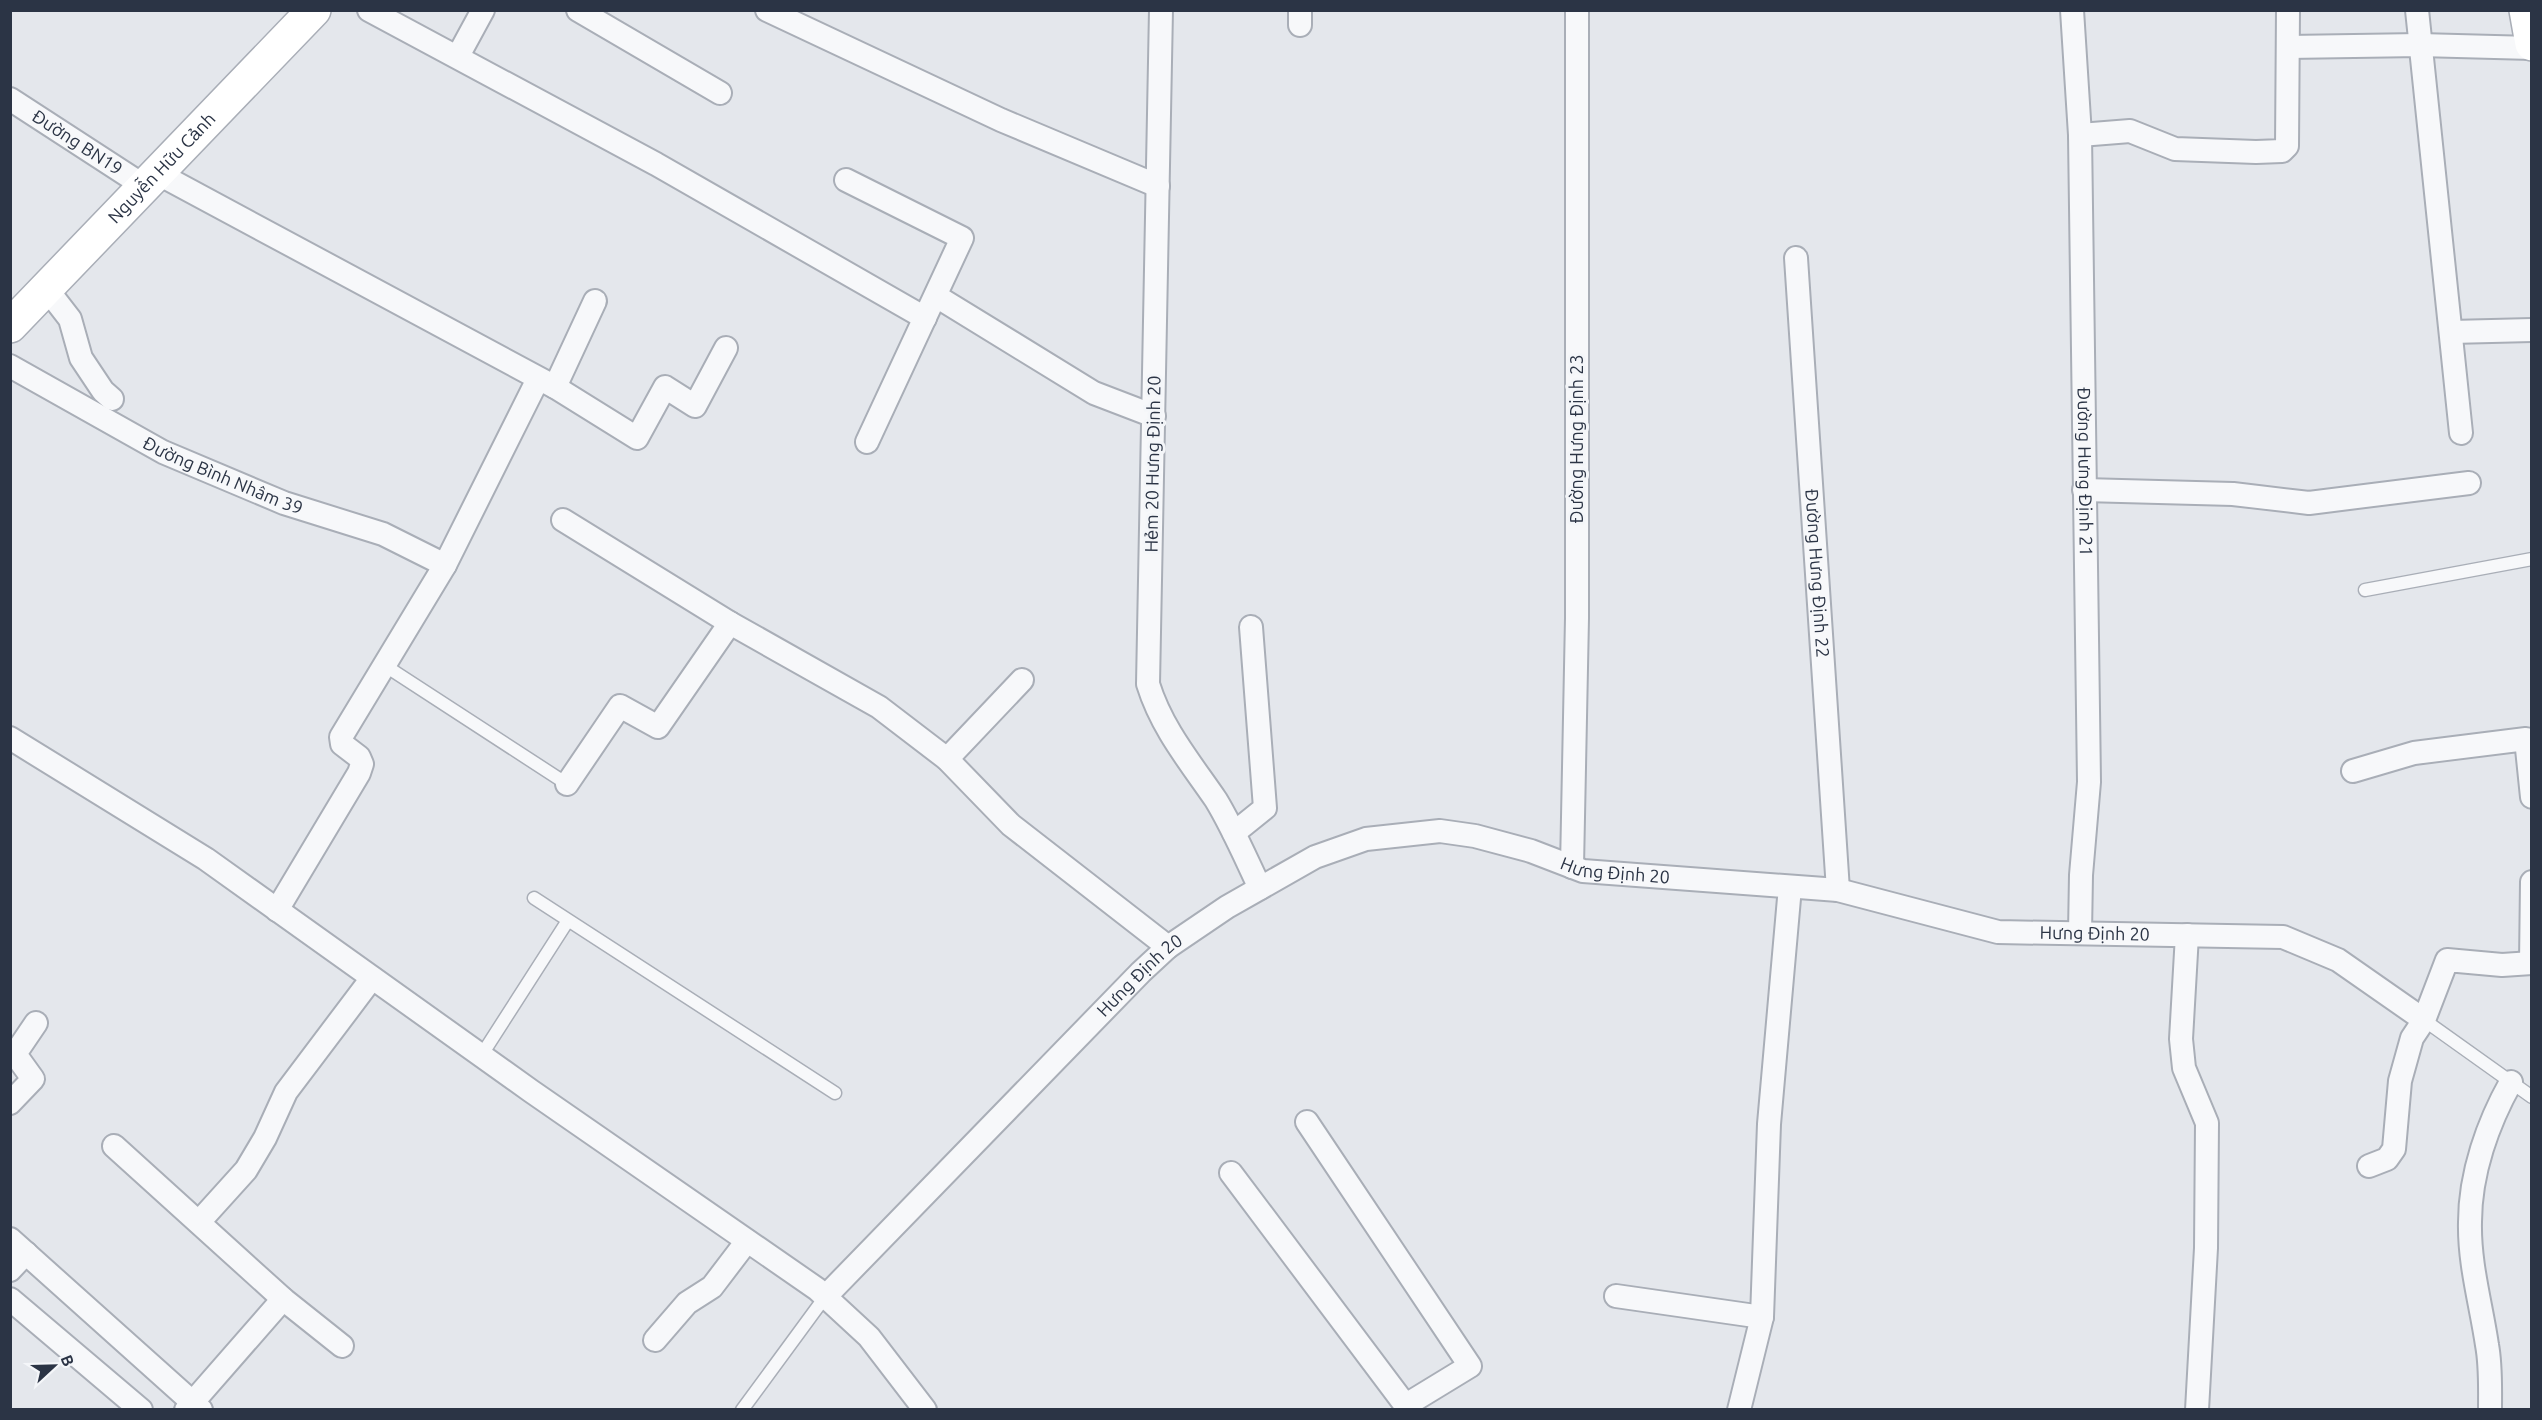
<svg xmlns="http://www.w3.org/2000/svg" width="2542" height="1420" font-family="Ubuntu,sans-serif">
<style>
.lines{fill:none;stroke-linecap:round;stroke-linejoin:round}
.lane-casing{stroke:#a9aeb7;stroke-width:15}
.street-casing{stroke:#a9aeb7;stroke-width:26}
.secondary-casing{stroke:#a9aeb7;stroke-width:36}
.lane{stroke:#f7f8fa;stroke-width:12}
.street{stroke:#f7f8fa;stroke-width:22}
.secondary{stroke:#fff;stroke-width:33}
.labels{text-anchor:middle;stroke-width:6;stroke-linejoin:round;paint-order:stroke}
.street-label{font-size:18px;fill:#2b3445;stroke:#f4f6f9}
</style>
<rect width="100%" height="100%" fill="#e4e7ec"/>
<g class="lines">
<!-- lane casing -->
<g class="lane-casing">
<g id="lane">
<polyline points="2365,590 2532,559"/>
<polyline points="384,665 567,784"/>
<polyline points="534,898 835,1093"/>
<polyline points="2424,1020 2532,1097"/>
<polyline points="481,1056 567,922"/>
<polyline points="742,1410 825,1297"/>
</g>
</g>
<!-- street casing -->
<g class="street-casing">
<g id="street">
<polyline points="369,10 656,164 925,318"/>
<polyline points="578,10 720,93"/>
<polyline points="767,10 1001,120 1158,186"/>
<path d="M1161 10 1148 684C1162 729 1190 762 1216 800 1233 828 1246 859 1260 888"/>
<path id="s1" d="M2072 10 2080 135 2089 782 2081 875 2080 933"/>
<polyline points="2417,10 2461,433"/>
<polyline points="1300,25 1300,10"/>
<polyline points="2288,47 2420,45 2532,48"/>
<polyline points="458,56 483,10"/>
<path id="s2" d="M10 99 144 186"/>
<polyline points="2080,135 2130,131 2175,149 2256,152 2282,151 2287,146 2288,10"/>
<polyline points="157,173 555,387 637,438 665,387 695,406 726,348"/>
<polyline points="846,180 962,238 867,442"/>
<path id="s3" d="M1796 258 1838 890"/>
<polyline points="46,288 70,319 81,358 103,391 112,399"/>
<polyline points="936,296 1094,393 1154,416"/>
<polyline points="2451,332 2532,330"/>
<path id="s4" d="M10 366 163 452 284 503 383 534 445 565"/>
<polyline points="555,387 595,301"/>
<polyline points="2084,490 2233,494 2309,503 2469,483"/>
<polyline points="563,520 730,623 879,707 947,759 1011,825 1168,947"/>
<polyline points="10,738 206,859 531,1091 817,1289 869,1337 925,1410"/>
<polyline points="947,759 1022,680"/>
<polyline points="2353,771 2414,753 2526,739 2532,797"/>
<polyline points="567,784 620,706 658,727 730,623"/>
<polyline points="1234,833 1265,808 1251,627"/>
<polyline points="1572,867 1577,618 1577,10"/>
<polyline points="277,910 359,773 362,764 359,757 342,744 341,737 445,565 538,379"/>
<polyline points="2187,935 2181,1039 2184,1068 2207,1123 2206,1248 2197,1410"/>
<polyline points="2531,963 2532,882"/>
<polyline points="10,1103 33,1079 15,1054 36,1023"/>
<polyline points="1307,1122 1470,1366 1406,1405"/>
<polyline points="114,1146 283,1299 342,1346"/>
<polyline points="2369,1166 2387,1159 2394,1149 2400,1081 2412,1038 2424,1020 2447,960 2502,965 2532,963"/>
<polyline points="1231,1173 1409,1410"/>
<polyline points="199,1222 246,1170 265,1138 286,1092 372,978"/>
<polyline points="10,1239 201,1410"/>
<polyline points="10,1270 26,1253"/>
<polyline points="1616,1296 1762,1317"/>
<path id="s5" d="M825 1297 1141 972 1168 947 1227 907 1315 857 1366 839 1440 831 1475 836 1531 851 1583 871 1838 890 1998 932 2283 937 2338 960 2424 1020"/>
<polyline points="10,1299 141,1410"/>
<polyline points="655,1340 687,1303 712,1287 747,1241"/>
<polyline points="186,1410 283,1299"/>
<polyline points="1739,1410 1762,1317 1769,1124 1790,887"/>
<path d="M2490 1410C2490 1388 2491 1366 2487 1345 2481 1304 2469 1264 2470 1222 2470 1173 2488 1123 2511 1082"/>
</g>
</g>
<!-- secondary casing -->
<g class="secondary-casing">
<g id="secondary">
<polyline points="2526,10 2532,44"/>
<path id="s6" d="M10 326 314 10"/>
</g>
</g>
<!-- lane -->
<use href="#lane" class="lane"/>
<!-- street -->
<use href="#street" class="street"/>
<!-- secondary -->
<use href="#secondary" class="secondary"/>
</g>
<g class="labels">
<!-- street labels -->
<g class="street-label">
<text dy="6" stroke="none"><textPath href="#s2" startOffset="80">Đường BN19</textPath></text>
<text dy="6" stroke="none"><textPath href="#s6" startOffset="219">Nguyễn Hữu Cảnh</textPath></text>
<text transform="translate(1577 439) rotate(-90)" y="6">Đường Hưng Định 23</text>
<text transform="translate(1153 464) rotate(-89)" y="6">Hẻm 20 Hưng Định 20</text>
<text dy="6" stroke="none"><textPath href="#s1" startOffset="462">Đường Hưng Định 21</textPath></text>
<text dy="6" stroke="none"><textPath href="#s4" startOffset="240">Đường Bình Nhâm 39</textPath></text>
<text dy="6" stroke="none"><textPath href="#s3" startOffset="316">Đường Hưng Định 22</textPath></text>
<text dy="6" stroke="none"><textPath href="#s5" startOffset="972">Hưng Định 20</textPath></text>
<text dy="6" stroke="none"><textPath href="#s5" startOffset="1458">Hưng Định 20</textPath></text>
<text dy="6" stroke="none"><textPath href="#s5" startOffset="450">Hưng Định 20</textPath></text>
</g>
</g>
<!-- border -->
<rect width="2542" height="1420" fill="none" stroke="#2b3445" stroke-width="24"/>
<!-- north arrow -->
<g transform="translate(54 1366) rotate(68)" stroke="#f4f6f9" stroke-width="4.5" paint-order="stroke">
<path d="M0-4.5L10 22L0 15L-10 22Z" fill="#2b3445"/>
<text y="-9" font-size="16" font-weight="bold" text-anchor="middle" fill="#2b3445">B</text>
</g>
</svg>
